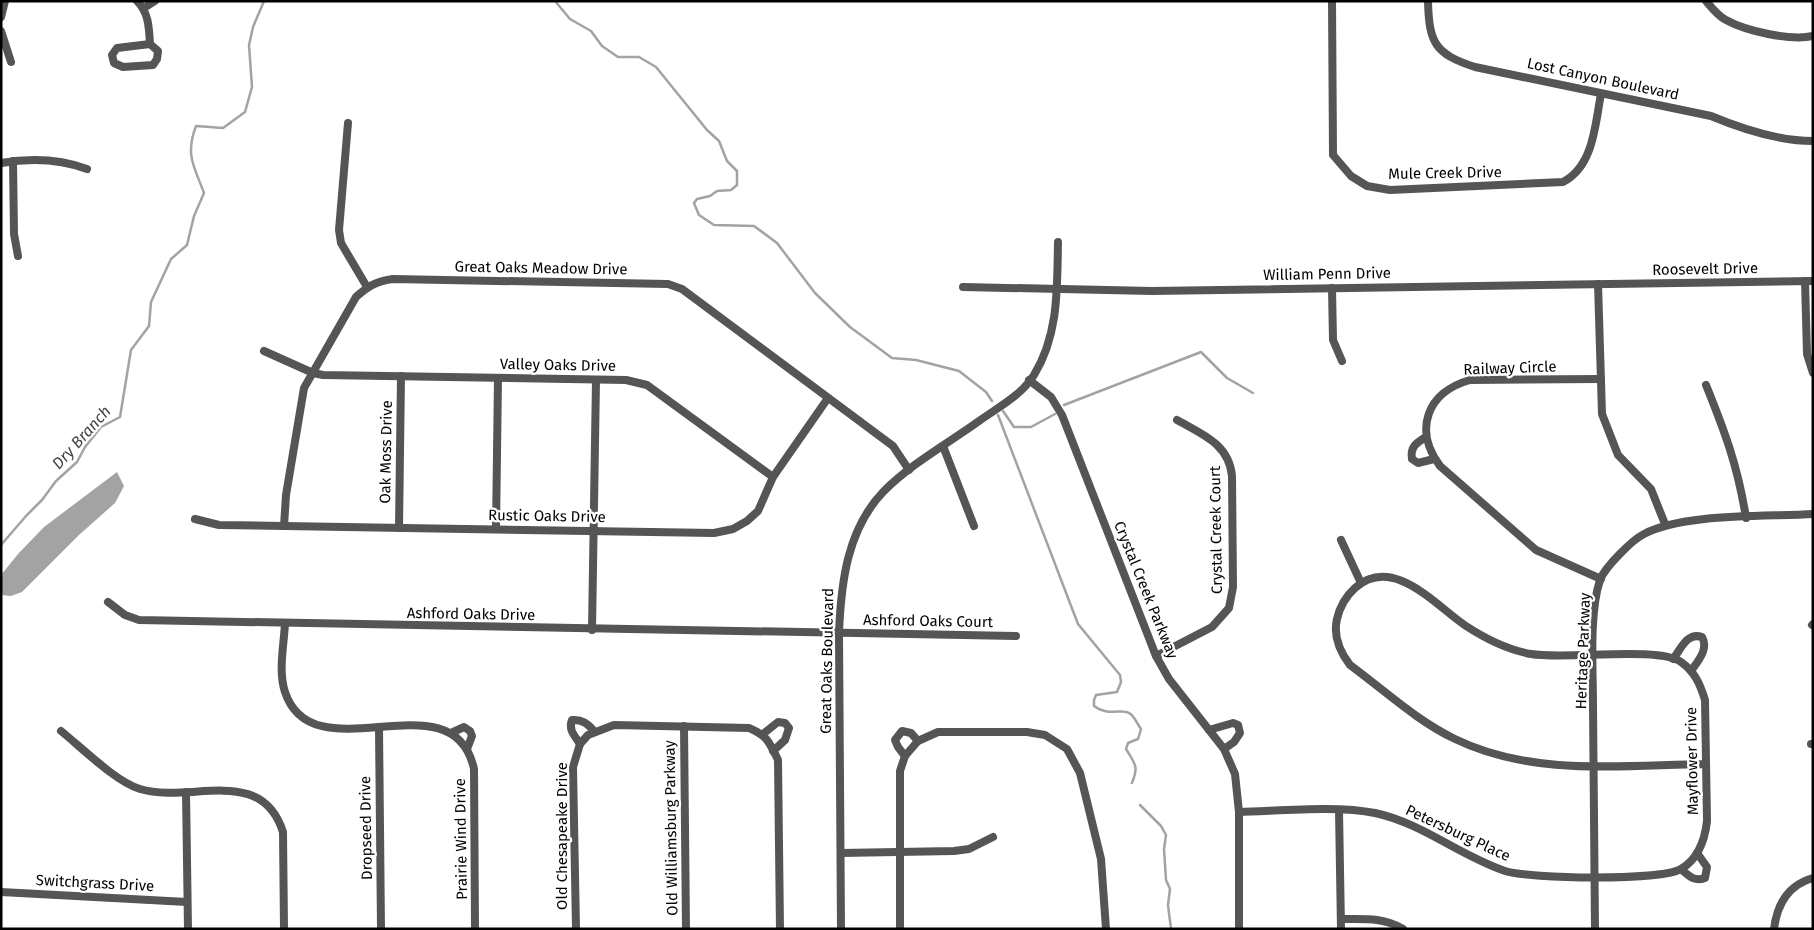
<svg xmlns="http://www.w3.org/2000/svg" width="1814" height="930" font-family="'Fira Sans',sans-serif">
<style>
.water{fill:#a3a3a3}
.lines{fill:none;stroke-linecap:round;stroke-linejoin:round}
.stream{stroke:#a3a3a3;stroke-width:2.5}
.street{stroke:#555;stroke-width:8}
.labels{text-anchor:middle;stroke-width:4.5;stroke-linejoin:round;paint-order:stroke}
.street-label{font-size:15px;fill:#000;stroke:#fff}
.water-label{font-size:16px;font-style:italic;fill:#444;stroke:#fff}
</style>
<rect width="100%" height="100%" fill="#fff"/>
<!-- water -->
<polygon class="water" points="117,472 124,486 115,503 79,535 22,592 11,596 1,595 1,575 18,554 44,527"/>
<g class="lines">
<!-- stream -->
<g class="stream">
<polyline points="555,1 570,19 591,31 602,46 618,57 639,57 656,67 707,130 719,141 727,161 737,171 737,185 731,190 717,191 710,196 697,199 694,203 699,215 714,225 754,226 777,243 815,293 850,327 892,358 916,360 959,371 986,392 992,401"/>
<polyline points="1064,405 1201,352 1227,378 1253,393"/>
<polyline points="1003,411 1014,427 1031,427 1055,414"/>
<path d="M998 415 1078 624 1120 675 1121 682 1117 692 1096 695 1094 700V706C1109 717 1121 708 1129 713 1134 715 1137 724 1141 729L1138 739 1128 743 1126 749C1135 764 1139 766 1132 783"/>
<path d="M1 545 26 516 42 500 56 481 77 462 85 447 101 427 120 417 131 350 149 326 151 302 171 259 187 245 194 216 204 193C194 166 185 155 196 126L223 128 245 112 252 87 249 45 253 27 264 1"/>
<polyline points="1140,805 1161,826 1166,835 1164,849 1166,880 1170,889 1168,905 1171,929"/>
</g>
<!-- street -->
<g class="street">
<path d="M137 1C149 13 149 28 150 44L158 51 157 59 153 65 123 67 114 63 112 55 117 48 150 44"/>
<path d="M1332 1 1333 155 1351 176 1367 186 1390 190 1563 182C1594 166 1595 124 1601 94"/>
<path d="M1428 1C1429 43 1435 54 1475 67L1711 116C1742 129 1779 141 1813 141"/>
<path d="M1706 1C1711 7 1718 16 1726 20 1746 31 1790 41 1813 36"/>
<polyline points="144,8 155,1"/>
<polyline points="1,17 5,1"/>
<polyline points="1,31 11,62"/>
<polyline points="348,123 339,230 341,243 367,287"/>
<polyline points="13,161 14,234 18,256"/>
<path d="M1 163C30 158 60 159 87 169"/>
<polyline points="1805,281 1807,354 1813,373"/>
<polyline points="1598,284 1602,414 1618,455 1651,489 1665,524"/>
<polyline points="963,287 1152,291 1813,281"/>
<polyline points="1332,288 1333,340 1342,361"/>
<polyline points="264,351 313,373 323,375 626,380 647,385 773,477"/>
<polyline points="1029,380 1051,397 1062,415 1156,656 1169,679 1224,749 1235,774 1239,812 1239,929"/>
<path d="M1706 385C1725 432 1738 467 1746 518"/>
<path d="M1426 437C1416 443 1410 447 1412 459L1418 463 1434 459"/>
<polyline points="943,446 974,526"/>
<polyline points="195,519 219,525 714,533 733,529 747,521 758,511 773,477 828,398"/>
<path d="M284 526 286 495 304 388 356 297C368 286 377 281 393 279L668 284 682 289 893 446 909 470"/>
<polyline points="399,528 401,376"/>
<polyline points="496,529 498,378"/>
<polyline points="1341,540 1361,583"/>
<path d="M1601 579 1536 550 1440 466C1413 430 1427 392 1470 380L1601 379"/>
<polyline points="108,602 125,615 139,620 1016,636"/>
<path d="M285 623C284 645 278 671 285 692 313 777 453 674 474 769L475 929"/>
<polyline points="1812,625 1813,624"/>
<polyline points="592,630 596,380"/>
<path d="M1156 656 1212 627 1229 608 1233 587 1232 476C1229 444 1202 434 1177 420"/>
<path d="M1673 659C1681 649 1687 632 1702 637 1709 649 1698 661 1691 671"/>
<polyline points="684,726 686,929"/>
<polyline points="379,727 381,929"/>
<polyline points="1209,730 1233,723 1238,725 1240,733 1234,742 1224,749"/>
<path d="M61 731C81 747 116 782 140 789 191 804 261 764 283 832L284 929"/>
<polyline points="451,733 464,727 470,731 472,736 467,749"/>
<polyline points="763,734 778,722 785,723 789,728 785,740 773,751"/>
<path d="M580 744C575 736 568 730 572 720 582 719 588 724 594 731"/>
<polyline points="1811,744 1813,744"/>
<polyline points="905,756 898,747 895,740 902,731 911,733 918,741"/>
<polyline points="186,792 188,929"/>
<polyline points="1339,810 1341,929"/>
<path d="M1239 812C1278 811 1338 805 1375 813 1422 823 1460 856 1505 871 1530 879 1660 881 1681 869 1698 859 1705 839 1707 821L1705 700C1700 684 1695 672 1681 662 1658 646 1566 660 1531 654 1508 650 1486 639 1466 626 1436 606 1393 554 1355 588 1345 597 1340 606 1337 619 1333 636 1340 652 1350 665 1384 690 1417 721 1455 739 1533 777 1623 765 1706 764"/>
<polyline points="841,853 954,851 969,849 993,837"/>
<path d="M1681 869C1689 876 1694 882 1705 878L1707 867 1697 853"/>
<polyline points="1,892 187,902"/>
<path d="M1341 919C1363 919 1384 917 1403 929"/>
<path d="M576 929 573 767 580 744 588 735 614 725 749 728C768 736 769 742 778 760L780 929"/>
<path d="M841 929 839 633C841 583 847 529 884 491 912 463 947 444 979 421 997 408 1022 395 1034 375 1059 334 1057 288 1058 242"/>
<polyline points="900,929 900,771 905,756 918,741 938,732 1027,732 1045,735 1067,749 1080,773 1101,859 1106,929"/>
<path d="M1595 929C1595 854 1594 779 1593 705 1593 669 1589 613 1600 580 1605 567 1632 540 1644 534 1684 513 1766 517 1813 514"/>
<path d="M1774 929C1777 905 1788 885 1813 878"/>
</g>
</g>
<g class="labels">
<!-- street labels -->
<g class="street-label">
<text transform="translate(1603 79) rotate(12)" y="5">Lost Canyon Boulevard</text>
<text transform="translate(1445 173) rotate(-1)" y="5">Mule Creek Drive</text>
<text transform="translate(541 268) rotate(1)" y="5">Great Oaks Meadow Drive</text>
<text transform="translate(1705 269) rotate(-1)" y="5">Roosevelt Drive</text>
<text transform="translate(1327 274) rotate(-1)" y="5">William Penn Drive</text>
<text transform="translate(558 365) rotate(1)" y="5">Valley Oaks Drive</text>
<text transform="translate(1510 368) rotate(-2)" y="5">Railway Circle</text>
<text transform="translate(386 452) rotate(-89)" y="5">Oak Moss Drive</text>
<text transform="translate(547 516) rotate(1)" y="5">Rustic Oaks Drive</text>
<text transform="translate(1216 530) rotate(-91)" y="5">Crystal Creek Court</text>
<text transform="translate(1146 590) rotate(68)" y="5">Crystal Creek Parkway</text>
<text transform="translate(471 614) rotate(1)" y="5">Ashford Oaks Drive</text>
<text transform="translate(928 621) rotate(1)" y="5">Ashford Oaks Court</text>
<text transform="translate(1583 651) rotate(-88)" y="5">Heritage Parkway</text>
<text transform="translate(827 661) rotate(-89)" y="5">Great Oaks Boulevard</text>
<text transform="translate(1692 761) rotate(-91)" y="5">Mayflower Drive</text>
<text transform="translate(366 828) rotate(-91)" y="5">Dropseed Drive</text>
<text transform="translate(671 828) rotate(-91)" y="5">Old Williamsburg Parkway</text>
<text transform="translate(1458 833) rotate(25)" y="5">Petersburg Place</text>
<text transform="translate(562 836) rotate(-90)" y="5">Old Chesapeake Drive</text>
<text transform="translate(461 839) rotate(-91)" y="5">Prairie Wind Drive</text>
<text transform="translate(95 883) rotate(3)" y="5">Switchgrass Drive</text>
</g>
<!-- water labels -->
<g class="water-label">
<text transform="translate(81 437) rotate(-48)" y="6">Dry Branch</text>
</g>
</g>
<!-- border -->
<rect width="1814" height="930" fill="none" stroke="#000000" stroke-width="5"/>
</svg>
